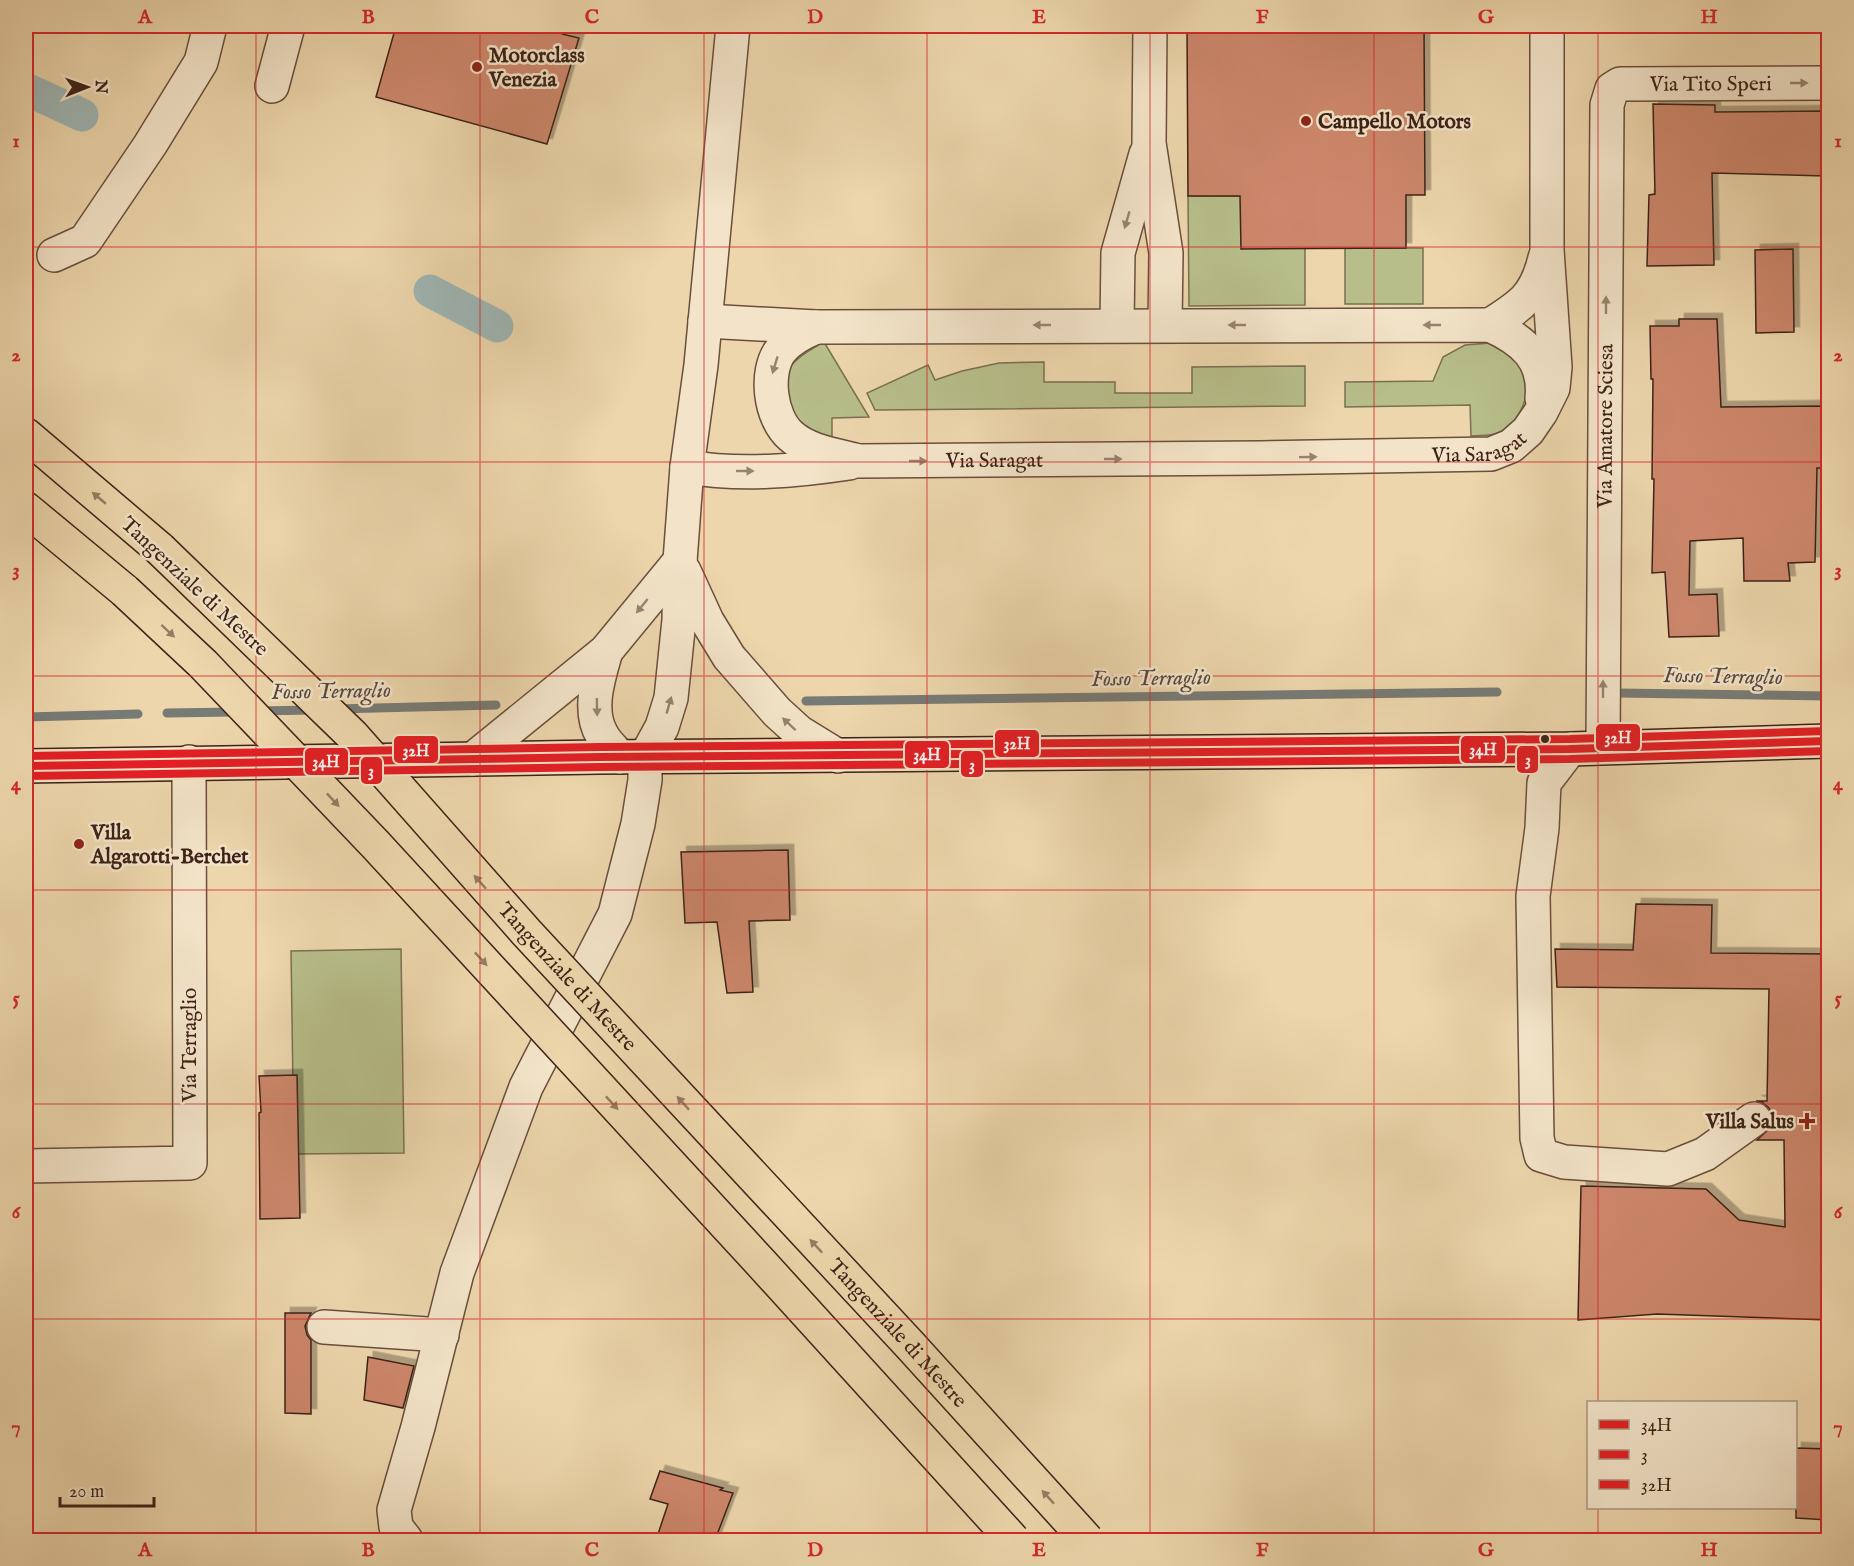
<svg xmlns="http://www.w3.org/2000/svg" width="1854" height="1566" font-family="'IM FELL English',serif">
<style>
.green{fill:#b7be8a;stroke:#7a7051;stroke-width:1.5}
.lines{fill:none;stroke-linecap:round;stroke-linejoin:round}
.stream{stroke:#777b76;stroke-width:9}
.canal{stroke:#9eb6b5;stroke-width:33}
.building{fill:#cd876c;stroke:#3d2218;stroke-width:1.5;filter:url(#shadow)}
.minor-casing{stroke:#694f3d;stroke-width:36}
.major-casing{stroke:#3d2218;stroke-width:36}
.highway-casing{stroke:#3d2218;stroke-width:36}
.minor{stroke:#f3e4c9;stroke-width:33}
.major{stroke:#edd6ac;stroke-width:33}
.highway{stroke:#edd6ac;stroke-width:33}
.highway-bridge-casing{stroke:#3d2218;stroke-width:36;stroke-linecap:butt}
.highway-bridge{stroke:#edd6ac;stroke-width:33}
.bus-1-casing{stroke:#f3e4c9;stroke-width:12}
.bus-2-casing{stroke:#f3e4c9;stroke-width:12}
.bus-3-casing{stroke:#f3e4c9;stroke-width:12}
.bus-1{stroke:#e31e24;stroke-width:8}
.bus-2{stroke:#e31e24;stroke-width:8}
.bus-3{stroke:#e31e24;stroke-width:8}
.oneway{fill:#988370}
.oneway2{fill:#957c62}
.grid{fill:none;stroke:#d62828;stroke-width:1.5;stroke-opacity:0.55}
.poi-dot{fill:#8f2418;stroke:#f3e4c9;stroke-width:2}
.bus-dot{fill:#3d2218;stroke:#f3e4c9;stroke-width:2}
.labels{text-anchor:middle;stroke-width:5;stroke-linejoin:round;paint-order:stroke}
.poi-label{font-size:21px;font-weight:bold;fill:#3d2218;stroke:#f3e4c9;text-anchor:start}
.street-label{font-size:21px;fill:#3d2218;stroke:#f3e4c9}
.water-label{font-size:22px;font-style:italic;fill:#55473f;stroke:#f3e4c9}
.line-badge{stroke:#f3e4c9;stroke-width:2}
.badge-label{font-size:16px;text-anchor:middle;font-weight:bold;fill:#fff}
.neatline{fill:none;stroke:#d62828;stroke-width:2}
.grid-label{font-size:20px;text-anchor:middle;font-weight:bold;fill:#d62828}
</style>
<defs>
<filter id="shadow"><feDropShadow dx="5.5" dy="-5.5" stdDeviation="0" flood-color="#0004"/></filter>
</defs>
<rect width="100%" height="100%" fill="#edd6ac"/>
<filter id="stains"><feTurbulence type="fractalNoise" baseFrequency=".00333" numOctaves="4"/><feColorMatrix values="0 0 0 0 .2 0 0 0 0 .09 0 0 0 0 .02 0 0 0 .5 -.17"/></filter>
<radialGradient id="worn" r=".72"><stop offset=".6" stop-color="#630" stop-opacity="0"/><stop offset="1" stop-color="#630" stop-opacity=".3"/></radialGradient>
<!-- green -->
<g class="green">
<polygon points="1188,196 1240,196 1305,248 1305,305 1189,306"/>
<rect x="1345" y="248" width="78" height="56"/>
<path d="M824 342 869 417 832 418V441L791 422C789 413 784 403 783 394 780 367 803 353 824 342Z"/>
<path d="M1491 343C1504 351 1520 360 1525 375 1532 397 1517 427 1495 434 1488 436 1479 435 1471 436L1470 405 1345 407V382L1433 381 1443 357 1465 345Z"/>
<polygon points="1044,362 1044,382 1115,382 1115,393 1192,393 1192,367 1305,366 1305,406 875,410 867,393 928,365 935,380 962,371 999,363"/>
<polygon points="401,949 404,1153 294,1154 291,951"/>
</g>
<g class="lines">
<!-- stream -->
<g class="stream">
<polyline points="1618,693 1828,696"/>
<polyline points="806,701 1497,692"/>
<polyline points="336,709 496,705"/>
<polyline points="258,711 314,710"/>
<polyline points="167,713 236,712"/>
<polyline points="26,717 138,714"/>
</g>
<!-- canal -->
<g class="canal">
<polyline points="26,89 82,115"/>
<polyline points="430,291 497,326"/>
</g>
</g>
<!-- building -->
<g class="building">
<polygon points="396,26 564,26 562,34 579,38 547,144 376,97"/>
<polygon points="1187,26 1424,26 1425,195 1406,195 1406,248 1241,249 1240,196 1188,196"/>
<polygon points="1653,104 1715,105 1715,112 1825,111 1825,176 1712,173 1714,265 1647,266 1649,195 1655,194"/>
<polygon points="1793,249 1794,332 1756,333 1755,250"/>
<polygon points="1679,319 1717,319 1721,407 1826,406 1825,468 1817,468 1815,562 1788,563 1790,581 1744,581 1743,538 1690,541 1689,595 1717,594 1719,636 1669,637 1665,572 1652,573 1654,479 1652,479 1653,379 1651,379 1650,326 1679,326"/>
<polygon points="788,850 790,920 749,921 753,992 727,993 717,922 685,923 681,852"/>
<polygon points="1636,904 1712,905 1711,953 1828,954 1828,1320 1657,1314 1578,1320 1581,1186 1706,1189 1739,1220 1785,1227 1784,1140 1757,1140 1771,1127 1773,1118 1769,1108 1762,1102 1756,1101 1767,1101 1769,989 1557,987 1555,949 1633,950"/>
<polygon points="297,1075 300,1218 260,1219 259,1113 261,1112 259,1076"/>
<polygon points="285,1313 311,1313 305,1326 307,1335 311,1340 311,1414 285,1413"/>
<polygon points="368,1357 414,1366 403,1408 364,1400"/>
<polygon points="1796,1448 1828,1449 1828,1520 1796,1518"/>
<polygon points="660,1471 723,1488 720,1490 733,1493 715,1540 656,1540 668,1504 650,1499"/>
</g>
<g class="lines">
<!-- minor casing -->
<g class="minor-casing">
<g id="minor">
<polyline points="1150,26 1149,143 1166,253 1165,325"/>
<polyline points="272,86 288,26"/>
<polyline points="54,255 85,241 150,145 201,62 210,26"/>
<path d="M705 321 816 327 1490 325C1523 340 1546 359 1542 398"/>
<polyline points="1117,325 1118,253 1146,154"/>
<path d="M1490 325C1522 305 1536 296 1545 258"/>
<path id="s1" d="M816 327C804 332 790 339 781 350 764 372 770 418 791 436 809 452 837 455 859 461L1260 458 1491 454 1511 446 1528 431 1541 412 1553 388 1555 367 1547 250V26"/>
<path d="M687 467C741 476 796 471 849 463"/>
<polyline points="684,571 707,621 729,657 777,712 799,732 838,756"/>
<path d="M606 651C599 676 587 710 602 735 606 743 614 750 620 757"/>
<path id="s2" d="M1603 747 1607 105 1612 89 1620 84 1828 83"/>
<polyline points="1570,749 1544,783 1542,828 1533,896 1537,1138 1541,1155 1564,1162 1668,1169 1705,1154 1754,1119"/>
<polyline points="473,759 606,651 680,561"/>
<polyline points="26,1166 190,1163 189,762"/>
<polyline points="324,1327 442,1335"/>
<polyline points="406,1540 396,1527 394,1510 418,1427 457,1273 526,1087 615,914 638,824 645,780 645,758 662,727 671,698 679,620 680,561 687,467 701,365 733,26"/>
</g>
</g>
<!-- major casing -->
<g class="major-casing">
<polyline id="major" points="26,766 600,757 1570,749 1828,741"/>
</g>
<!-- highway casing -->
<g class="highway-casing">
<g id="highway">
<polyline points="26,435 160,549"/>
<polyline points="26,509 125,591"/>
</g>
</g>
<!-- minor -->
<use href="#minor" class="minor"/>
<!-- major -->
<use href="#major" class="major"/>
<!-- highway -->
<use href="#highway" class="highway"/>
<!-- highway-bridge casing -->
<g class="highway-bridge-casing">
<g id="highway-bridge">
<path id="s3" d="M160 549 352 735 526 932 910 1345 1087 1540"/>
<polyline points="125,591 203,664 375,844 762,1264 1013,1540"/>
</g>
</g>
<!-- highway-bridge -->
<use href="#highway-bridge" class="highway-bridge"/>
<!-- bus-1 casing -->
<g class="bus-1-casing">
<polyline id="bus-1" points="26,766 600,757 1570,749 1828,741"/>
</g>
<!-- bus-2 casing -->
<g class="bus-2-casing">
<polyline id="bus-2" points="26,776 600,767 1570,759 1828,751"/>
</g>
<!-- bus-3 casing -->
<g class="bus-3-casing">
<polyline id="bus-3" points="26,756 600,747 1570,739 1828,731"/>
</g>
<!-- bus-1 -->
<use href="#bus-1" class="bus-1"/>
<!-- bus-2 -->
<use href="#bus-2" class="bus-2"/>
<!-- bus-3 -->
<use href="#bus-3" class="bus-3"/>
</g>
<!-- one-way arrows -->
<defs><path id="oneway-solid" d="M-6-.8H1V-3.2L6.5 0L1 3.2V.8H-6Z" transform="scale(1.5)"/></defs>
<g class="oneway">
<use href="#oneway-solid" transform="translate(1799 83)"/>
<use href="#oneway-solid" transform="translate(1127 220) rotate(106)"/>
<use href="#oneway-solid" transform="translate(1606 305) rotate(-90)"/>
<use href="#oneway-solid" transform="translate(1042 325) rotate(180)"/>
<use href="#oneway-solid" transform="translate(1237 325) rotate(180)"/>
<use href="#oneway-solid" transform="translate(1432 325) rotate(-180)"/>
<use href="#oneway-solid" transform="translate(775 365) rotate(107)"/>
<use href="#oneway-solid" transform="translate(1308 457) rotate(-1)"/>
<use href="#oneway-solid" transform="translate(1113 459)"/>
<use href="#oneway-solid" transform="translate(918 461)"/>
<use href="#oneway-solid" transform="translate(745 471)"/>
<use href="#oneway-solid" transform="translate(642 606) rotate(129)"/>
<use href="#oneway-solid" transform="translate(1603 689) rotate(-90)"/>
<use href="#oneway-solid" transform="translate(669 705) rotate(-74)"/>
<use href="#oneway-solid" transform="translate(597 707) rotate(89)"/>
<use href="#oneway-solid" transform="translate(789 724) rotate(-137)"/>
</g>
<g class="oneway2">
<use href="#oneway-solid" transform="translate(99 498) rotate(-140)"/>
<use href="#oneway-solid" transform="translate(168 631) rotate(43)"/>
<use href="#oneway-solid" transform="translate(333 800) rotate(47)"/>
<use href="#oneway-solid" transform="translate(480 882) rotate(-132)"/>
<use href="#oneway-solid" transform="translate(481 959) rotate(47)"/>
<use href="#oneway-solid" transform="translate(612 1103) rotate(47)"/>
<use href="#oneway-solid" transform="translate(683 1103) rotate(-132)"/>
<use href="#oneway-solid" transform="translate(816 1246) rotate(-133)"/>
<use href="#oneway-solid" transform="translate(1048 1497) rotate(-132)"/>
</g>
<!-- grid -->
<path class="grid" d="M256 26V1540M480 26V1540M704 26V1540M927 26V1540M1150 26V1540M1374 26V1540M1598 26V1402M26 247H1828M26 462H1828M26 676H1828M26 890H1828M26 1104H1828M26 1319H1828M1598 1508V1540"/>
<!-- markers -->
<g class="poi-dot">
<circle cx="477" cy="67" r="6"/>
<circle cx="1306" cy="121" r="6"/>
<circle cx="79" cy="844" r="6"/>
<path d="M1804 1112h6v6h6v6h-6v6h-6v-6h-6v-6h6z"/>
</g>
<circle class="bus-dot" cx="1545" cy="739" r="5"/>
<g class="labels">
<!-- poi labels -->
<g class="poi-label">
<text x="489" y="62">Motorclass<tspan x="489" dy="24">Venezia</tspan></text>
<text x="1318" y="128">Campello Motors</text>
<text x="91" y="839">Villa<tspan x="91" dy="24">Algarotti-Berchet</tspan></text>
<text x="1794" y="1128" text-anchor="end">Villa Salus</text>
</g>
<!-- street labels -->
<g class="street-label">
<text dy="7" stroke="none"><textPath href="#s2" startOffset="759">Via Tito Speri</textPath></text>
<text dy="7" stroke="none"><textPath href="#s2" startOffset="321">Via Amatore Sciesa</textPath></text>
<text dy="7" stroke="none"><textPath href="#s1" startOffset="830">Via Saragat</textPath></text>
<text dy="7" stroke="none"><textPath href="#s1" startOffset="344">Via Saragat</textPath></text>
<text transform="translate(195 586) rotate(43)" y="7">Tangenziale di Mestre</text>
<text dy="7" stroke="none"><textPath href="#s3" startOffset="591">Tangenziale di Mestre</textPath></text>
<text transform="translate(189 1045) rotate(-90)" y="7">Via Terraglio</text>
<text dy="7" stroke="none"><textPath href="#s3" startOffset="1077">Tangenziale di Mestre</textPath></text>
</g>
<!-- water labels -->
<g class="water-label">
<text transform="translate(1723 675) rotate(1)" y="8">Fosso Terraglio</text>
<text transform="translate(1151 677) rotate(-1)" y="8">Fosso Terraglio</text>
<text transform="translate(331 690) rotate(-1)" y="8">Fosso Terraglio</text>
</g>
</g>
<g class="line-badge">
<rect x="1595" y="723" width="46" height="29" rx="6" fill="#e31e24"/>
<rect x="994" y="729" width="46" height="29" rx="6" fill="#e31e24"/>
<rect x="1460" y="735" width="46" height="29" rx="6" fill="#e31e24"/>
<rect x="393" y="735" width="46" height="29" rx="6" fill="#e31e24"/>
<rect x="904" y="740" width="46" height="29" rx="6" fill="#e31e24"/>
<rect x="1516" y="745" width="23" height="29" rx="6" fill="#e31e24"/>
<rect x="304" y="747" width="45" height="29" rx="6" fill="#e31e24"/>
<rect x="960" y="750" width="24" height="28" rx="6" fill="#e31e24"/>
<rect x="360" y="756" width="23" height="29" rx="6" fill="#e31e24"/>
</g>
<g class="badge-label">
<text x="1618" y="743">32H</text>
<text x="1017" y="749">32H</text>
<text x="1483" y="755">34H</text>
<text x="416" y="756">32H</text>
<text x="927" y="760">34H</text>
<text x="1528" y="765">3</text>
<text x="326" y="767">34H</text>
<text x="972" y="770">3</text>
<text x="371" y="776">3</text>
</g>
<!-- margin -->
<rect width="1854" height="1566" fill="none" stroke="#edd6ac" stroke-width="66"/>
<!-- legend -->
<rect x="1587" y="1401" width="210" height="108" fill="#f3e4c9" stroke="#aa9682" stroke-width="1.5"/>
<rect x="1599" y="1420" width="30" height="9" fill="#e31e24" stroke="#aa9682" stroke-width="1.5"/>
<text x="1641" y="1431" font-size="18" fill="#3d2218">34H</text>
<rect x="1599" y="1450" width="30" height="9" fill="#e31e24" stroke="#aa9682" stroke-width="1.5"/>
<text x="1641" y="1461" font-size="18" fill="#3d2218">3</text>
<rect x="1599" y="1480" width="30" height="9" fill="#e31e24" stroke="#aa9682" stroke-width="1.5"/>
<text x="1641" y="1491" font-size="18" fill="#3d2218">32H</text>
<!-- north arrow -->
<g transform="translate(87 87) rotate(89)" stroke="#f3e4c9" stroke-width="4.5" paint-order="stroke">
<path d="M0-4.5L10 22L0 15L-10 22Z" fill="#3d2218"/>
<text y="-9" font-size="16" font-weight="bold" text-anchor="middle" fill="#3d2218">N</text>
</g>
<!-- scale -->
<path d="M60 1497v9h94v-9" fill="none" stroke="#3d2218" stroke-width="3"/>
<text x="69" y="1497" font-size="18" fill="#3d2218" stroke="#f3e4c9" stroke-width="4.5" paint-order="stroke">20 m</text>
<rect x="33" y="33" width="1788" height="1500" class="neatline"/>
<g class="grid-label">
<text x="145" y="23">A</text>
<text x="368" y="23">B</text>
<text x="592" y="23">C</text>
<text x="815" y="23">D</text>
<text x="1039" y="23">E</text>
<text x="1262" y="23">F</text>
<text x="1486" y="23">G</text>
<text x="1709" y="23">H</text>
<text x="16" y="147">1</text>
<text x="1838" y="147">1</text>
<text x="16" y="361">2</text>
<text x="1838" y="361">2</text>
<text x="16" y="576">3</text>
<text x="1838" y="576">3</text>
<text x="16" y="790">4</text>
<text x="1838" y="790">4</text>
<text x="16" y="1004">5</text>
<text x="1838" y="1004">5</text>
<text x="16" y="1218">6</text>
<text x="1838" y="1218">6</text>
<text x="16" y="1433">7</text>
<text x="1838" y="1433">7</text>
<text x="145" y="1556">A</text>
<text x="368" y="1556">B</text>
<text x="592" y="1556">C</text>
<text x="815" y="1556">D</text>
<text x="1039" y="1556">E</text>
<text x="1262" y="1556">F</text>
<text x="1486" y="1556">G</text>
<text x="1709" y="1556">H</text>
</g>
<rect width="100%" height="100%" filter="url(#stains)"/>
<rect width="100%" height="100%" fill="url(#worn)"/>
</svg>
